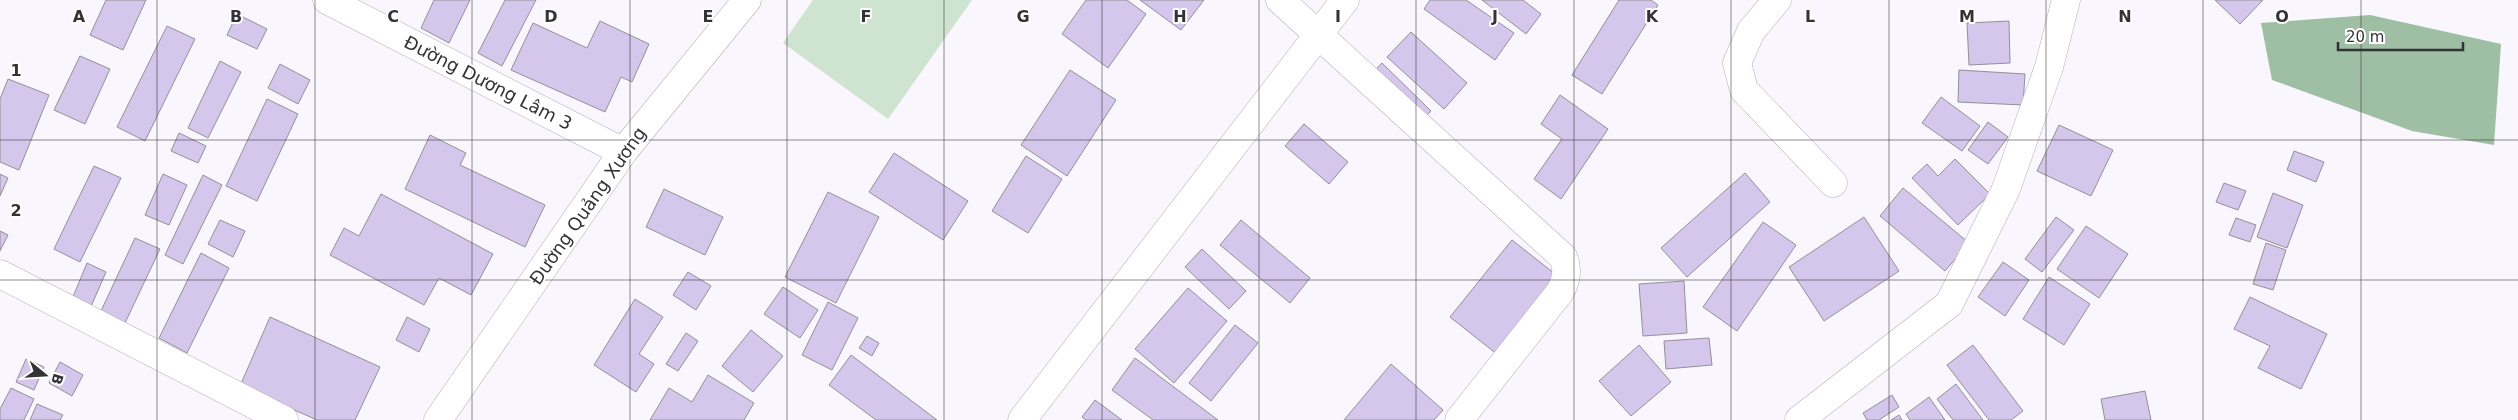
<svg xmlns="http://www.w3.org/2000/svg" width="2518" height="420" font-family="'DejaVu Sans',sans-serif">
<style>
.green{fill:#cfe3d1}
.forest{fill:#9ebfa3}
.building{fill:#d5c6eb;stroke:#939097}
.lines{fill:none;stroke-linecap:round;stroke-linejoin:round}
.minor-casing{stroke:#b2afb6;stroke-width:29}
.tertiary-casing{stroke:#b2afb6;stroke-width:29}
.minor{stroke:#fff;stroke-width:28}
.tertiary{stroke:#fff;stroke-width:28}
.grid{fill:none;stroke:#333235;stroke-width:1;stroke-opacity:0.55}
.labels{text-anchor:middle;stroke-width:4;stroke-linejoin:round;paint-order:stroke}
.street-label{font-size:18px;fill:#333235;stroke:#fff}
.grid-label{font-size:16px;text-anchor:middle;font-weight:bold;fill:#333235;stroke:#fff;stroke-width:4;stroke-linejoin:round;paint-order:stroke}
</style>
<rect width="100%" height="100%" fill="#f9f6fd"/>
<!-- green -->
<polygon class="green" points="813,0 972,0 888,119 783,43"/>
<!-- forest -->
<polygon class="forest" points="2370,15 2501,44 2494,145 2412,131 2272,80 2261,23"/>
<!-- building -->
<g class="building">
<polygon points="106,0 146,0 123,50 90,35"/>
<polygon points="434,0 470,0 449,43 421,28"/>
<polygon points="505,0 536,0 502,66 478,53"/>
<polygon points="1086,0 1127,0 1146,14 1108,68 1062,34"/>
<polygon points="1140,0 1204,0 1181,30"/>
<polygon points="1430,0 1466,0 1514,33 1495,60 1424,9"/>
<polygon points="1482,0 1523,0 1541,14 1526,34"/>
<polygon points="1619,0 1651,0 1658,5 1602,94 1572,75"/>
<polygon points="2215,0 2263,0 2240,24"/>
<polygon points="237,14 267,29 257,49 227,35"/>
<polygon points="600,21 649,44 632,82 621,77 605,112 511,70 533,23 587,48"/>
<polygon points="2009,21 2010,63 1969,65 1967,23"/>
<polygon points="167,26 195,39 145,141 117,127"/>
<polygon points="1411,32 1467,83 1444,109 1387,57"/>
<polygon points="80,56 110,69 85,124 54,110"/>
<polygon points="220,61 241,72 208,138 188,128"/>
<polygon points="1382,63 1431,111 1418,124 1369,76"/>
<polygon points="280,64 310,80 298,104 268,88"/>
<polygon points="1070,70 1116,100 1067,176 1021,145"/>
<polygon points="1959,70 2025,74 2023,105 1958,102"/>
<polygon points="8,79 49,95 19,170 0,162 0,99"/>
<polygon points="1560,95 1608,129 1561,199 1534,179 1562,139 1541,124"/>
<polygon points="1941,97 1980,126 1962,151 1922,123"/>
<polygon points="267,99 298,114 257,201 226,186"/>
<polygon points="1988,122 2008,137 1988,164 1968,150"/>
<polygon points="1304,124 1348,162 1329,184 1285,146"/>
<polygon points="2059,125 2113,150 2091,196 2037,171"/>
<polygon points="179,133 206,146 198,163 171,151"/>
<polygon points="430,135 466,153 460,165 545,205 525,247 405,189"/>
<polygon points="2294,151 2324,162 2316,182 2287,170"/>
<polygon points="894,153 968,201 943,240 869,192"/>
<polygon points="1026,156 1062,179 1028,233 992,211"/>
<polygon points="1955,159 1990,194 1958,225 1912,178 1927,164 1938,176"/>
<polygon points="94,166 121,178 80,262 54,249"/>
<polygon points="1745,173 1770,202 1687,277 1661,248"/>
<polygon points="0,174 8,178 0,196"/>
<polygon points="163,174 187,185 169,225 145,215"/>
<polygon points="203,175 222,185 183,264 165,255"/>
<polygon points="2224,183 2246,191 2238,210 2216,202"/>
<polygon points="1903,188 1969,243 1945,271 1880,216"/>
<polygon points="664,189 723,217 705,255 646,227"/>
<polygon points="828,192 879,217 836,303 785,277"/>
<polygon points="2273,193 2303,205 2287,248 2257,237"/>
<polygon points="381,194 493,254 471,295 439,278 424,305 330,255 344,228 359,236"/>
<polygon points="1864,217 1899,271 1824,321 1789,267"/>
<polygon points="2056,217 2074,230 2042,272 2025,259"/>
<polygon points="2236,218 2256,225 2250,242 2229,235"/>
<polygon points="220,220 245,231 233,257 208,244"/>
<polygon points="1241,220 1310,278 1290,303 1220,245"/>
<polygon points="1763,222 1796,245 1737,331 1703,307"/>
<polygon points="2086,226 2128,254 2099,298 2057,269"/>
<polygon points="0,231 8,235 0,251"/>
<polygon points="135,238 160,249 125,323 101,311"/>
<polygon points="1512,240 1559,277 1498,355 1450,317"/>
<polygon points="2266,243 2286,250 2273,290 2253,284"/>
<polygon points="1202,249 1246,291 1229,309 1185,267"/>
<polygon points="201,253 229,268 187,353 159,338"/>
<polygon points="2003,262 2029,280 2005,316 1978,297"/>
<polygon points="87,263 106,272 89,311 70,304"/>
<polygon points="688,272 711,286 696,310 673,295"/>
<polygon points="2049,277 2090,304 2064,345 2023,319"/>
<polygon points="1684,281 1687,333 1643,336 1639,284"/>
<polygon points="783,287 818,310 800,338 764,314"/>
<polygon points="1188,288 1227,321 1174,383 1135,349"/>
<polygon points="2250,297 2327,334 2301,389 2258,368 2270,346 2234,329"/>
<polygon points="635,299 663,317 639,354 654,364 636,392 594,365"/>
<polygon points="828,302 858,318 832,370 802,355"/>
<polygon points="270,317 380,367 355,420 317,420 240,386"/>
<polygon points="407,317 430,329 419,352 396,340"/>
<polygon points="1235,325 1258,343 1211,401 1189,383"/>
<polygon points="751,330 783,356 753,392 722,366"/>
<polygon points="686,333 698,341 678,371 666,364"/>
<polygon points="867,336 879,343 872,356 859,348"/>
<polygon points="1709,338 1712,365 1666,369 1664,341"/>
<polygon points="1639,345 1671,382 1631,416 1599,381"/>
<polygon points="1973,345 2023,411 2011,420 1989,420 1947,365"/>
<polygon points="851,355 937,420 876,420 829,385"/>
<polygon points="1135,358 1218,420 1153,420 1112,390"/>
<polygon points="26,359 44,367 34,390 16,382"/>
<polygon points="60,362 83,375 72,396 49,383"/>
<polygon points="1391,364 1443,410 1434,420 1344,420"/>
<polygon points="708,375 754,403 744,420 650,420 669,388 692,402"/>
<polygon points="1956,384 1983,420 1953,420 1937,399"/>
<polygon points="11,388 34,399 24,420 0,420 0,409"/>
<polygon points="2145,391 2151,420 2105,420 2101,399"/>
<polygon points="1892,395 1899,407 1879,420 1867,420 1863,413"/>
<polygon points="1929,397 1945,420 1910,420 1906,414"/>
<polygon points="1095,400 1122,420 1086,420 1082,417"/>
<polygon points="37,404 63,415 60,420 30,420"/>
<polygon points="1899,415 1902,420 1891,420"/>
</g>
<g class="lines">
<!-- minor casing -->
<g class="minor-casing">
<g id="minor">
<polyline points="327,0 623,152"/>
<path d="M1280 0 1563 257C1569 270 1566 281 1560 292L1459 420"/>
<polyline points="1777,0 1751,31 1737,63 1744,90 1833,183"/>
<polyline points="0,274 284,420"/>
<polyline points="1022,420 1345,0"/>
<polyline points="1799,420 1949,304 2006,189 2049,67 2066,0"/>
</g>
</g>
<!-- tertiary casing -->
<g class="tertiary-casing">
<polyline id="tertiary" points="438,420 623,152 747,0"/>
</g>
<!-- minor -->
<use href="#minor" class="minor"/>
<!-- tertiary -->
<use href="#tertiary" class="tertiary"/>
</g>
<!-- grid -->
<path class="grid" d="M157 0V420M315 0V420M472 0V420M630 0V420M787 0V420M944 0V420M1102 0V420M1259 0V420M1416 0V420M1574 0V420M1731 0V420M1889 0V420M2046 0V420M2203 0V420M2361 0V420M0 140H2518M0 280H2518"/>
<g class="labels">
<!-- street labels -->
<g class="street-label">
<text transform="translate(488 83) rotate(27)" y="6">Đường Dương Lâm 3</text>
<text transform="translate(588 206) rotate(-55)" y="6">Đường Quảng Xương</text>
</g>
</g>
<g class="grid-label">
<text x="79" y="22">A</text>
<text x="236" y="22">B</text>
<text x="393" y="22">C</text>
<text x="551" y="22">D</text>
<text x="708" y="22">E</text>
<text x="866" y="22">F</text>
<text x="1023" y="22">G</text>
<text x="1180" y="22">H</text>
<text x="1338" y="22">I</text>
<text x="1495" y="22">J</text>
<text x="1652" y="22">K</text>
<text x="1810" y="22">L</text>
<text x="1967" y="22">M</text>
<text x="2125" y="22">N</text>
<text x="2282" y="22">O</text>
<text x="16" y="76">1</text>
<text x="16" y="216">2</text>
</g>
<!-- north arrow -->
<g transform="translate(45 375) rotate(108)" stroke="#ffffff" stroke-width="4" paint-order="stroke">
<path d="M0-4L9 19L0 12L-9 19Z" fill="#333235"/>
<text y="-8" font-size="14" font-weight="bold" text-anchor="middle" fill="#333235">B</text>
</g>
<!-- scale -->
<path d="M2338 42v8h125v-8" fill="none" stroke="#333235" stroke-width="2.5"/>
<text x="2346" y="42" font-size="15" fill="#333235" stroke="#ffffff" stroke-width="4" paint-order="stroke">20 m</text>
</svg>
